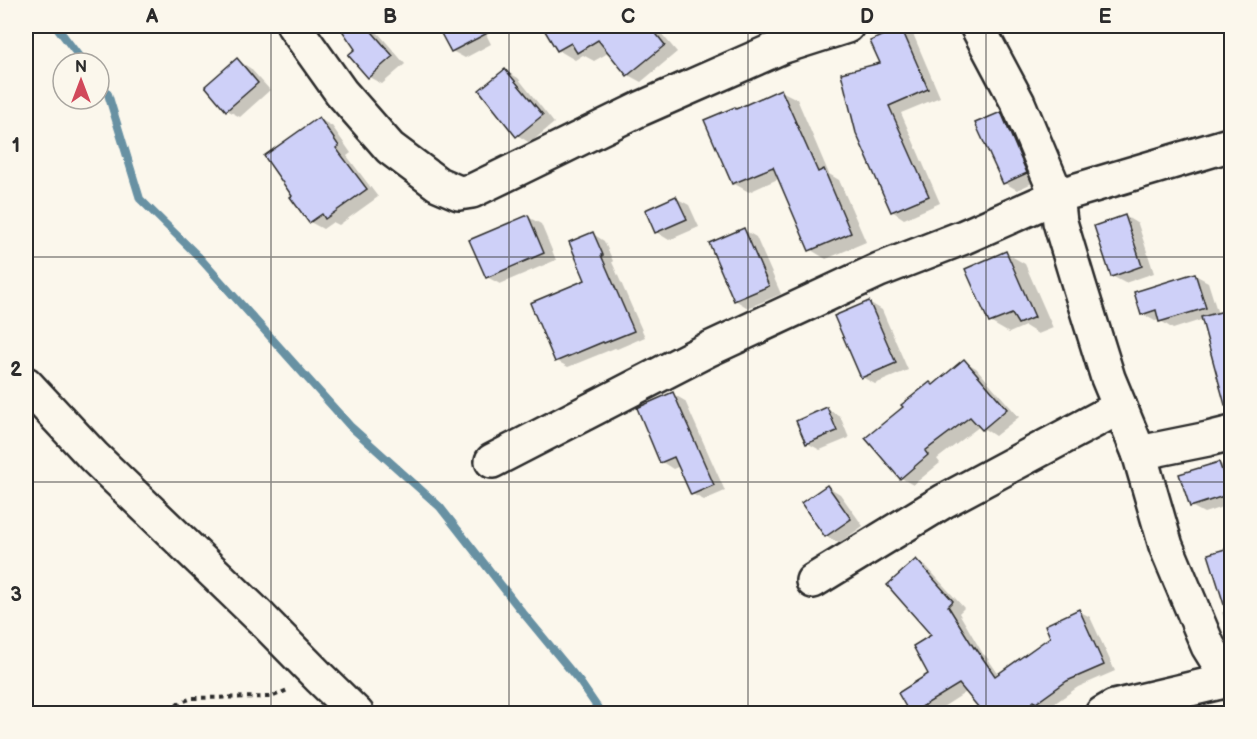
<svg xmlns="http://www.w3.org/2000/svg" width="1257" height="739" font-family="'Balsamiq Sans',sans-serif">
<style>
.shadow{fill:#0003}
.lines{fill:none;stroke-linecap:round;stroke-linejoin:round}
.stream{stroke:#6891a3;stroke-width:8}
.building{fill:#ced0f8;stroke:#2b2b2b;stroke-width:1.5}
.minor-casing{stroke:#2b2b2b;stroke-width:38}
.path{stroke:#2b2b2b;stroke-width:4;stroke-dasharray:4.5 4.5;stroke-linecap:butt}
.minor{stroke:#fbf7ec;stroke-width:33}
.grid{fill:none;stroke:#2b2b2b;stroke-width:1.5;stroke-opacity:0.55}
.neatline{fill:none;stroke:#2b2b2b;stroke-width:2}
.grid-label{font-size:20px;text-anchor:middle;font-weight:bold;fill:#2b2b2b}
</style>
<rect width="100%" height="100%" fill="#fbf7ec"/>
<filter id="ink" filterUnits="userSpaceOnUse"><feTurbulence type="fractalNoise" baseFrequency=".0167" numOctaves="2"/><feDisplacementMap in="SourceGraphic" scale="12" xChannelSelector="R" yChannelSelector="G"/><feConvolveMatrix kernelMatrix="1 2 1 2 8 2 1 2 1" color-interpolation-filters="sRGB"/></filter>
<g filter="url(#ink)">
<!-- shadow -->
<g class="shadow">
<polygon points="341,26 372,26 405,64 382,84 369,77 350,55 357,49"/>
<polygon points="443,26 482,26 491,44 465,58 452,51 439,27"/>
<polygon points="549,26 655,26 677,52 641,82 628,75 610,52 594,61 583,55 575,60 558,50 545,28"/>
<polygon points="901,29 914,36 940,97 901,113 940,203 904,219 892,211 882,64"/>
<polygon points="237,60 250,68 270,90 240,117 227,110"/>
<polygon points="506,71 518,78 554,123 530,143 517,135"/>
<polygon points="781,91 797,99 829,174 839,180 866,242 826,259 811,250 780,178 749,192 733,183 737,110"/>
<polygon points="1001,113 1014,121 1039,180 1017,190 1005,183"/>
<polygon points="319,119 332,126 351,153 347,156 378,197 339,225 333,222 323,229 310,222"/>
<polygon points="676,198 689,205 699,227 669,240 656,232"/>
<polygon points="1125,216 1138,224 1154,273 1125,283 1112,276"/>
<polygon points="528,217 541,224 556,260 500,284 487,277"/>
<polygon points="744,230 756,237 781,294 748,308 735,300 711,244"/>
<polygon points="593,234 604,241 613,261 612,262 645,337 617,349 615,348 568,367 557,361 587,280"/>
<polygon points="1006,253 1025,264 1053,328 1038,334 1025,326 1009,333 990,322"/>
<polygon points="1195,275 1208,282 1218,314 1232,397 1220,390 1214,360 1204,319 1173,329 1161,321 1160,320 1155,321 1142,314"/>
<polygon points="869,302 882,310 908,370 875,384 862,377"/>
<polygon points="964,361 976,368 1019,417 995,436 980,426 937,459 940,463 913,485 901,478 905,407 934,386"/>
<polygon points="673,394 685,401 725,491 704,500 692,494 680,466 673,469 662,462"/>
<polygon points="827,409 840,416 849,438 820,450 807,443"/>
<polygon points="1219,463 1232,471 1232,504 1204,513 1191,506"/>
<polygon points="827,486 840,494 863,526 839,543 826,536"/>
<polygon points="1232,549 1232,640 1229,639 1222,612 1225,612 1210,555"/>
<polygon points="916,561 927,567 964,608 959,613 983,654 986,656 999,675 1052,638 1079,611 1090,617 1115,671 1078,687 1048,708 1045,707 1037,714 986,714 968,691 932,714 913,714 912,713 930,674 934,635"/>
</g>
<g class="lines">
<!-- stream -->
<g class="stream">
<polyline points="56,26 84,63"/>
<polyline points="99,83 108,94 140,199 198,256 350,426 440,507 519,608 580,682 602,714"/>
</g>
</g>
<!-- building -->
<g class="building">
<polygon points="339,26 367,26 393,56 368,78 348,55 355,49"/>
<polygon points="437,26 501,26 451,52"/>
<polygon points="542,26 650,26 665,45 627,76 598,40 577,53 571,43 557,51"/>
<polygon points="901,27 928,89 889,106 929,196 891,212 856,133 841,73 880,63 870,41"/>
<polygon points="237,58 258,83 226,111 205,86"/>
<polygon points="505,69 543,115 516,137 479,90"/>
<polygon points="781,89 818,172 824,169 851,233 809,251 773,167 732,184 704,120 735,107 736,109"/>
<polygon points="1001,112 1027,173 1003,184 975,123"/>
<polygon points="319,117 339,146 336,148 367,189 325,219 322,214 309,223 290,197 292,196 264,156"/>
<polygon points="676,196 687,219 655,233 645,210"/>
<polygon points="528,215 544,253 486,278 469,240"/>
<polygon points="1125,215 1142,266 1111,277 1094,226"/>
<polygon points="744,228 769,286 734,301 709,243"/>
<polygon points="593,232 603,255 601,255 634,331 604,343 603,342 555,362 530,303 585,280 569,242"/>
<polygon points="1006,251 1035,317 1018,324 1012,314 989,323 965,269"/>
<polygon points="1195,273 1206,308 1159,322 1156,310 1141,315 1134,292"/>
<polygon points="869,301 896,363 861,378 834,316"/>
<polygon points="1232,309 1232,404 1225,405 1201,317"/>
<polygon points="964,359 1007,409 982,430 970,417 925,451 928,455 900,479 865,438 903,407 901,405 930,382 933,385"/>
<polygon points="673,392 714,485 691,495 674,457 660,463 637,408"/>
<polygon points="827,407 837,431 806,444 796,421"/>
<polygon points="1219,462 1230,494 1190,507 1179,474"/>
<polygon points="827,485 851,519 825,537 801,503"/>
<polygon points="1232,547 1232,613 1227,614 1208,554"/>
<polygon points="916,559 953,601 948,606 974,648 975,647 995,676 1050,637 1045,625 1079,609 1104,665 1067,681 1036,703 1034,701 1019,714 984,714 959,684 910,714 898,693 928,674 913,646 931,635 887,585"/>
</g>
<g class="lines">
<!-- minor casing -->
<g class="minor-casing">
<g id="minor">
<polyline points="294,26 341,92 390,148 438,184 459,193 472,191 640,109 781,47 847,26"/>
<polyline points="977,26 1018,103 1057,196 1060,222 1079,285 1108,378 1139,453 1166,546 1208,646 1229,680 1232,680"/>
<polyline points="26,384 94,457 261,618 320,678 357,714"/>
<polyline points="1139,453 1208,439 1232,433"/>
<polyline points="492,461 707,350 879,270 964,237 1057,196 1232,144"/>
<polyline points="813,581 944,501 1120,407"/>
<polyline points="1102,714 1114,707 1229,680 1232,683"/>
</g>
</g>
<!-- path -->
<polyline class="path" points="151,714 192,698 271,697 290,689"/>
<!-- minor -->
<use href="#minor" class="minor"/>
</g>
</g>
<!-- grid -->
<path class="grid" d="M271 26V714M509 26V714M748 26V714M986 26V714M26 257H1232M26 482H1232"/>
<!-- margin -->
<rect width="1257" height="739" fill="none" stroke="#fbf7ec" stroke-width="66"/>
<!-- north arrow -->
<g transform="translate(81 81)"><circle r="28" fill="#fbf7ec" stroke="#a8a59f" stroke-width="1.5"/>
<path d="M0-4.5L10 22L0 15L-10 22Z" fill="#d1495b"/>
<text y="-9" font-size="16" font-weight="bold" text-anchor="middle" fill="#2b2b2b">N</text>
</g>
<rect x="33" y="33" width="1191" height="673" class="neatline"/>
<g class="grid-label">
<text x="152" y="23">A</text>
<text x="390" y="23">B</text>
<text x="628" y="23">C</text>
<text x="867" y="23">D</text>
<text x="1105" y="23">E</text>
<text x="16" y="152">1</text>
<text x="16" y="376">2</text>
<text x="16" y="601">3</text>
</g>
</svg>
